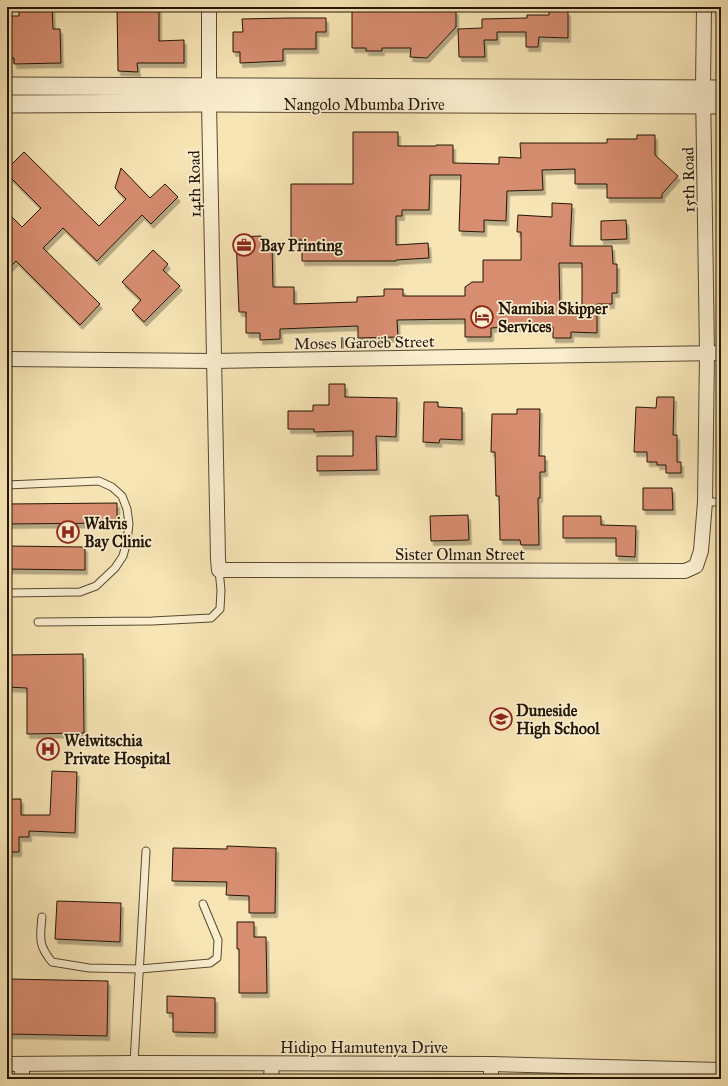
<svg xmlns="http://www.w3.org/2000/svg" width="728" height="1086" font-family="'IM FELL Great Primer',serif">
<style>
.green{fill:#bfc38b;stroke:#706c48}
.building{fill:#d78d70;stroke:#221504;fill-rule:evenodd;filter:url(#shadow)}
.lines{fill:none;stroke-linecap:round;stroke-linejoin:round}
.service-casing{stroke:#574930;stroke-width:9}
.minor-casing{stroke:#574930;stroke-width:16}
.tertiary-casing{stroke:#574930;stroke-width:19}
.service{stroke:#faeecf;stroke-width:7}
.minor{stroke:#faeecf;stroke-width:14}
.tertiary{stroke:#faeecf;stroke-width:17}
.labels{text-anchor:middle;stroke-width:3.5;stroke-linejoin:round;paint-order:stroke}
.street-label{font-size:16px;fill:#221504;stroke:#faeecf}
.poi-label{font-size:16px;font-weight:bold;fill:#221504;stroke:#faeecf;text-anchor:start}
</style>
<defs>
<filter id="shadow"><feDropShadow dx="2.5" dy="4.5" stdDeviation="0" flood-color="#0004"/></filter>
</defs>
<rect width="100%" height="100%" fill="#f7e5b5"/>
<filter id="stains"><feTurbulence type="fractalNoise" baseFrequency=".005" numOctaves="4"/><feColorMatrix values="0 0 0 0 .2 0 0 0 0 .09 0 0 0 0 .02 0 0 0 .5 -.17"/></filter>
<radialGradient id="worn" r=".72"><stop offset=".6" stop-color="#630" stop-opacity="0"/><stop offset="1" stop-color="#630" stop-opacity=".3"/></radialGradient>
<!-- green -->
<polygon class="green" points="258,1076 258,1079 28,1079 28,1077"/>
<!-- building -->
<g class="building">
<polygon points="19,7 52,7 53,29 60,29 61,63 14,64 14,58 7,58 7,30 10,30 10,16 19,16"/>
<polygon points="117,7 159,7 159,41 184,40 184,63 137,63 138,72 118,71"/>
<polygon points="352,7 369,7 369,9 456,10 456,27 427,58 410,57 411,48 382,48 382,51 366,51 366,48 352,48"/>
<polygon points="549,10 568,11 568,38 539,37 538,47 526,47 526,32 497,32 497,40 484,40 485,57 459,57 458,29 482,28 482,19 527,18 527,15 549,15"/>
<polygon points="290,18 326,18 326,32 316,32 316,49 283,49 283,61 240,63 240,52 233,52 233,32 243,32 242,19"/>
<polygon points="353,132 398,132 398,146 436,146 436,145 453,145 453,163 499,164 499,157 521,158 520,143 607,143 607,139 637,139 637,135 655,135 655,155 678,176 662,194 662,198 607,198 607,184 575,184 575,169 542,170 543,190 507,191 506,221 484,220 484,232 459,231 461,175 430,175 429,210 402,210 402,216 396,216 396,245 428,243 429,258 396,260 396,261 302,261 302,240 291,240 291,184 353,184"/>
<polygon points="24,152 99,226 126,199 115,188 121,168 150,198 165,184 178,197 151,224 142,215 97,261 63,228 43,248 100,304 80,325 16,261 7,270 7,212 22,227 41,208 7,174 7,169"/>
<path d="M552 203 572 204 570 246H612L613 264H617V293H612V304H597V333L571 332V338H553V327H504L491 328V337H465V319L397 320 398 337 358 338V326L280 329V339L260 340V333H246V312H239L236 237 261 236V246H272L273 287H294V304L357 302V297L384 296V289H403V296H465V287L472 282H483V260H521V232H517L518 215 552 217ZM559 263H582V307H560Z"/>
<polygon points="626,220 627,239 601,240 601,221"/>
<polygon points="153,250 168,264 163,270 180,286 144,322 132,310 141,300 122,282"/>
<polygon points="329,384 345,384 345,397 397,398 396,437 376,436 377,470 317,471 317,456 353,456 353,431 314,432 314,429 288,429 288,411 313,411 313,405 329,405"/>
<polygon points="657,397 674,397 673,435 677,435 677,462 681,462 681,473 666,473 666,465 657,465 657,462 647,462 647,452 634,452 636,407 656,408"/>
<polygon points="424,402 438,402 438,407 462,408 462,440 440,439 439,443 423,442"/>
<polygon points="517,409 540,409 539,456 545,456 545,472 540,472 540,498 538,498 539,545 521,545 520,540 500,540 499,496 496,496 495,452 491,452 492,414 517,414"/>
<polygon points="643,488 672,488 673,510 643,510"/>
<polygon points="117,503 117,523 7,524 7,504"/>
<polygon points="468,515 469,540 431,541 430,516"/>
<polygon points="563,516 601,516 601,525 636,526 635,557 616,556 616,538 563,538"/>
<polygon points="7,546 85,547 85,570 7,569"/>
<polygon points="83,654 84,733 27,734 27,688 7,687 7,655"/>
<polygon points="52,771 77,772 75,833 29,831 29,837 19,837 19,852 7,852 7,799 21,799 21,815 50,815"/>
<polygon points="227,846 276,848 275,913 249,913 249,896 226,895 227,882 172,881 173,848 227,849"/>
<polygon points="57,901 121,903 120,942 55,939"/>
<polygon points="237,922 254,922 254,937 266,937 267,993 239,993 239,949 237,949"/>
<polygon points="9,979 108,981 107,1036 8,1034"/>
<polygon points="167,996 215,998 215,1033 173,1032 173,1013 167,1013"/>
</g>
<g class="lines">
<!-- service casing -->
<g class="service-casing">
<g id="service">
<polyline points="7,485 99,481 112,487 122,496 127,509 129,524 127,541 123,556 115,568 96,586 80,592 7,593"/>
<polyline points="705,502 721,502"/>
<polyline points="38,622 152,621 211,618 220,609 221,590 219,570"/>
<path d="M42 917C40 938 38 945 52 962L89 968 140 969 210 963 217 958 218 940 203 904"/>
<polyline points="134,1063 146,851"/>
</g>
</g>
<!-- minor casing -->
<g class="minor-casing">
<g id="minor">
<polyline points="209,7 209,103 218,559 219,570 685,571 696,566 701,551 705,502 707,353 703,89 704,7"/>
<polyline points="7,359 214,361 721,353"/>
<polyline points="7,1064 134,1063 491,1064 721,1070"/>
<polyline points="22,1079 22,1064"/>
<polyline points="271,1079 272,1064"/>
<polyline points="491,1079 491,1064"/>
</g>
</g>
<!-- tertiary casing -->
<g class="tertiary-casing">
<g id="tertiary">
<polyline points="7,86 721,89"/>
<polyline points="7,104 209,103 721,105"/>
</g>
</g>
<!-- service -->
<use href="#service" class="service"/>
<!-- minor -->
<use href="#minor" class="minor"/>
<!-- tertiary -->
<use href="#tertiary" class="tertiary"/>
</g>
<!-- icons -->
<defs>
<g id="office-ring" transform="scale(1.15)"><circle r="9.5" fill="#faeecf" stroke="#8f2418" stroke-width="1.5"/><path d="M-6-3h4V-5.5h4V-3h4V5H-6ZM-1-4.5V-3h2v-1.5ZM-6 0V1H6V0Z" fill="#8f2418"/></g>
<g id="hotel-ring" transform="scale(1.15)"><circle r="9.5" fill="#faeecf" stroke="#8f2418" stroke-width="1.5"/><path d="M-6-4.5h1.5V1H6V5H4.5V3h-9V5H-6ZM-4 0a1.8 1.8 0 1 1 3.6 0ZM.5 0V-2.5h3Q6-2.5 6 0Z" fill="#8f2418"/></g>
<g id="hospital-ring" transform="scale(1.15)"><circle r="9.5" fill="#faeecf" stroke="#8f2418" stroke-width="1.5"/><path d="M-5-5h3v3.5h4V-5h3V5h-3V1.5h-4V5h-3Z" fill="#8f2418"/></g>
<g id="school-ring" transform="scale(1.15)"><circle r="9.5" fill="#faeecf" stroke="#8f2418" stroke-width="1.5"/><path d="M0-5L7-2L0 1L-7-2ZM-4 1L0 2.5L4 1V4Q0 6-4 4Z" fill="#8f2418"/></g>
</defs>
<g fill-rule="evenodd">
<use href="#office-ring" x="244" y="245"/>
<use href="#hotel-ring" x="482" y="317"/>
<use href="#hospital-ring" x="68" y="532"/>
<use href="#school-ring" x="501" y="719"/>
<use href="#hospital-ring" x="48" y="749"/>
</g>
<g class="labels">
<!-- street labels -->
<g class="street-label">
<text x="364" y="110">Nangolo Mbumba Drive</text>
<text transform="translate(688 180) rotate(-91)" y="6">15th Road</text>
<text transform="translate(194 184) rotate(-91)" y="6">14th Road</text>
<text transform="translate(364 342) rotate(-1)" y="6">Moses ǁGaroëb Street</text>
<text x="460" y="560">Sister Olman Street</text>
<text x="364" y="1053">Hidipo Hamutenya Drive</text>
</g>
<!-- poi labels -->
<g class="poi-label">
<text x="260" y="251">Bay Printing</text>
<text x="498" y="314">Namibia Skipper<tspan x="498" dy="18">Services</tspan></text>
<text x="84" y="529">Walvis<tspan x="84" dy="18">Bay Clinic</tspan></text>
<text x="516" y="716">Duneside<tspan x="516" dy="18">High School</tspan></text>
<text x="64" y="746">Welwitschia<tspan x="64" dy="18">Private Hospital</tspan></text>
</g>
</g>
<!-- margin -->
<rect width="728" height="1086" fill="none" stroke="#f7e5b5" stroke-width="24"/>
<rect x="8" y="8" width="712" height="1070" fill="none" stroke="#221504" stroke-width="2"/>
<rect x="12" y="12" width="704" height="1062" fill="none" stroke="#221504"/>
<rect width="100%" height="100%" filter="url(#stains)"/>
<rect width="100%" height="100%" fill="url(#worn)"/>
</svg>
